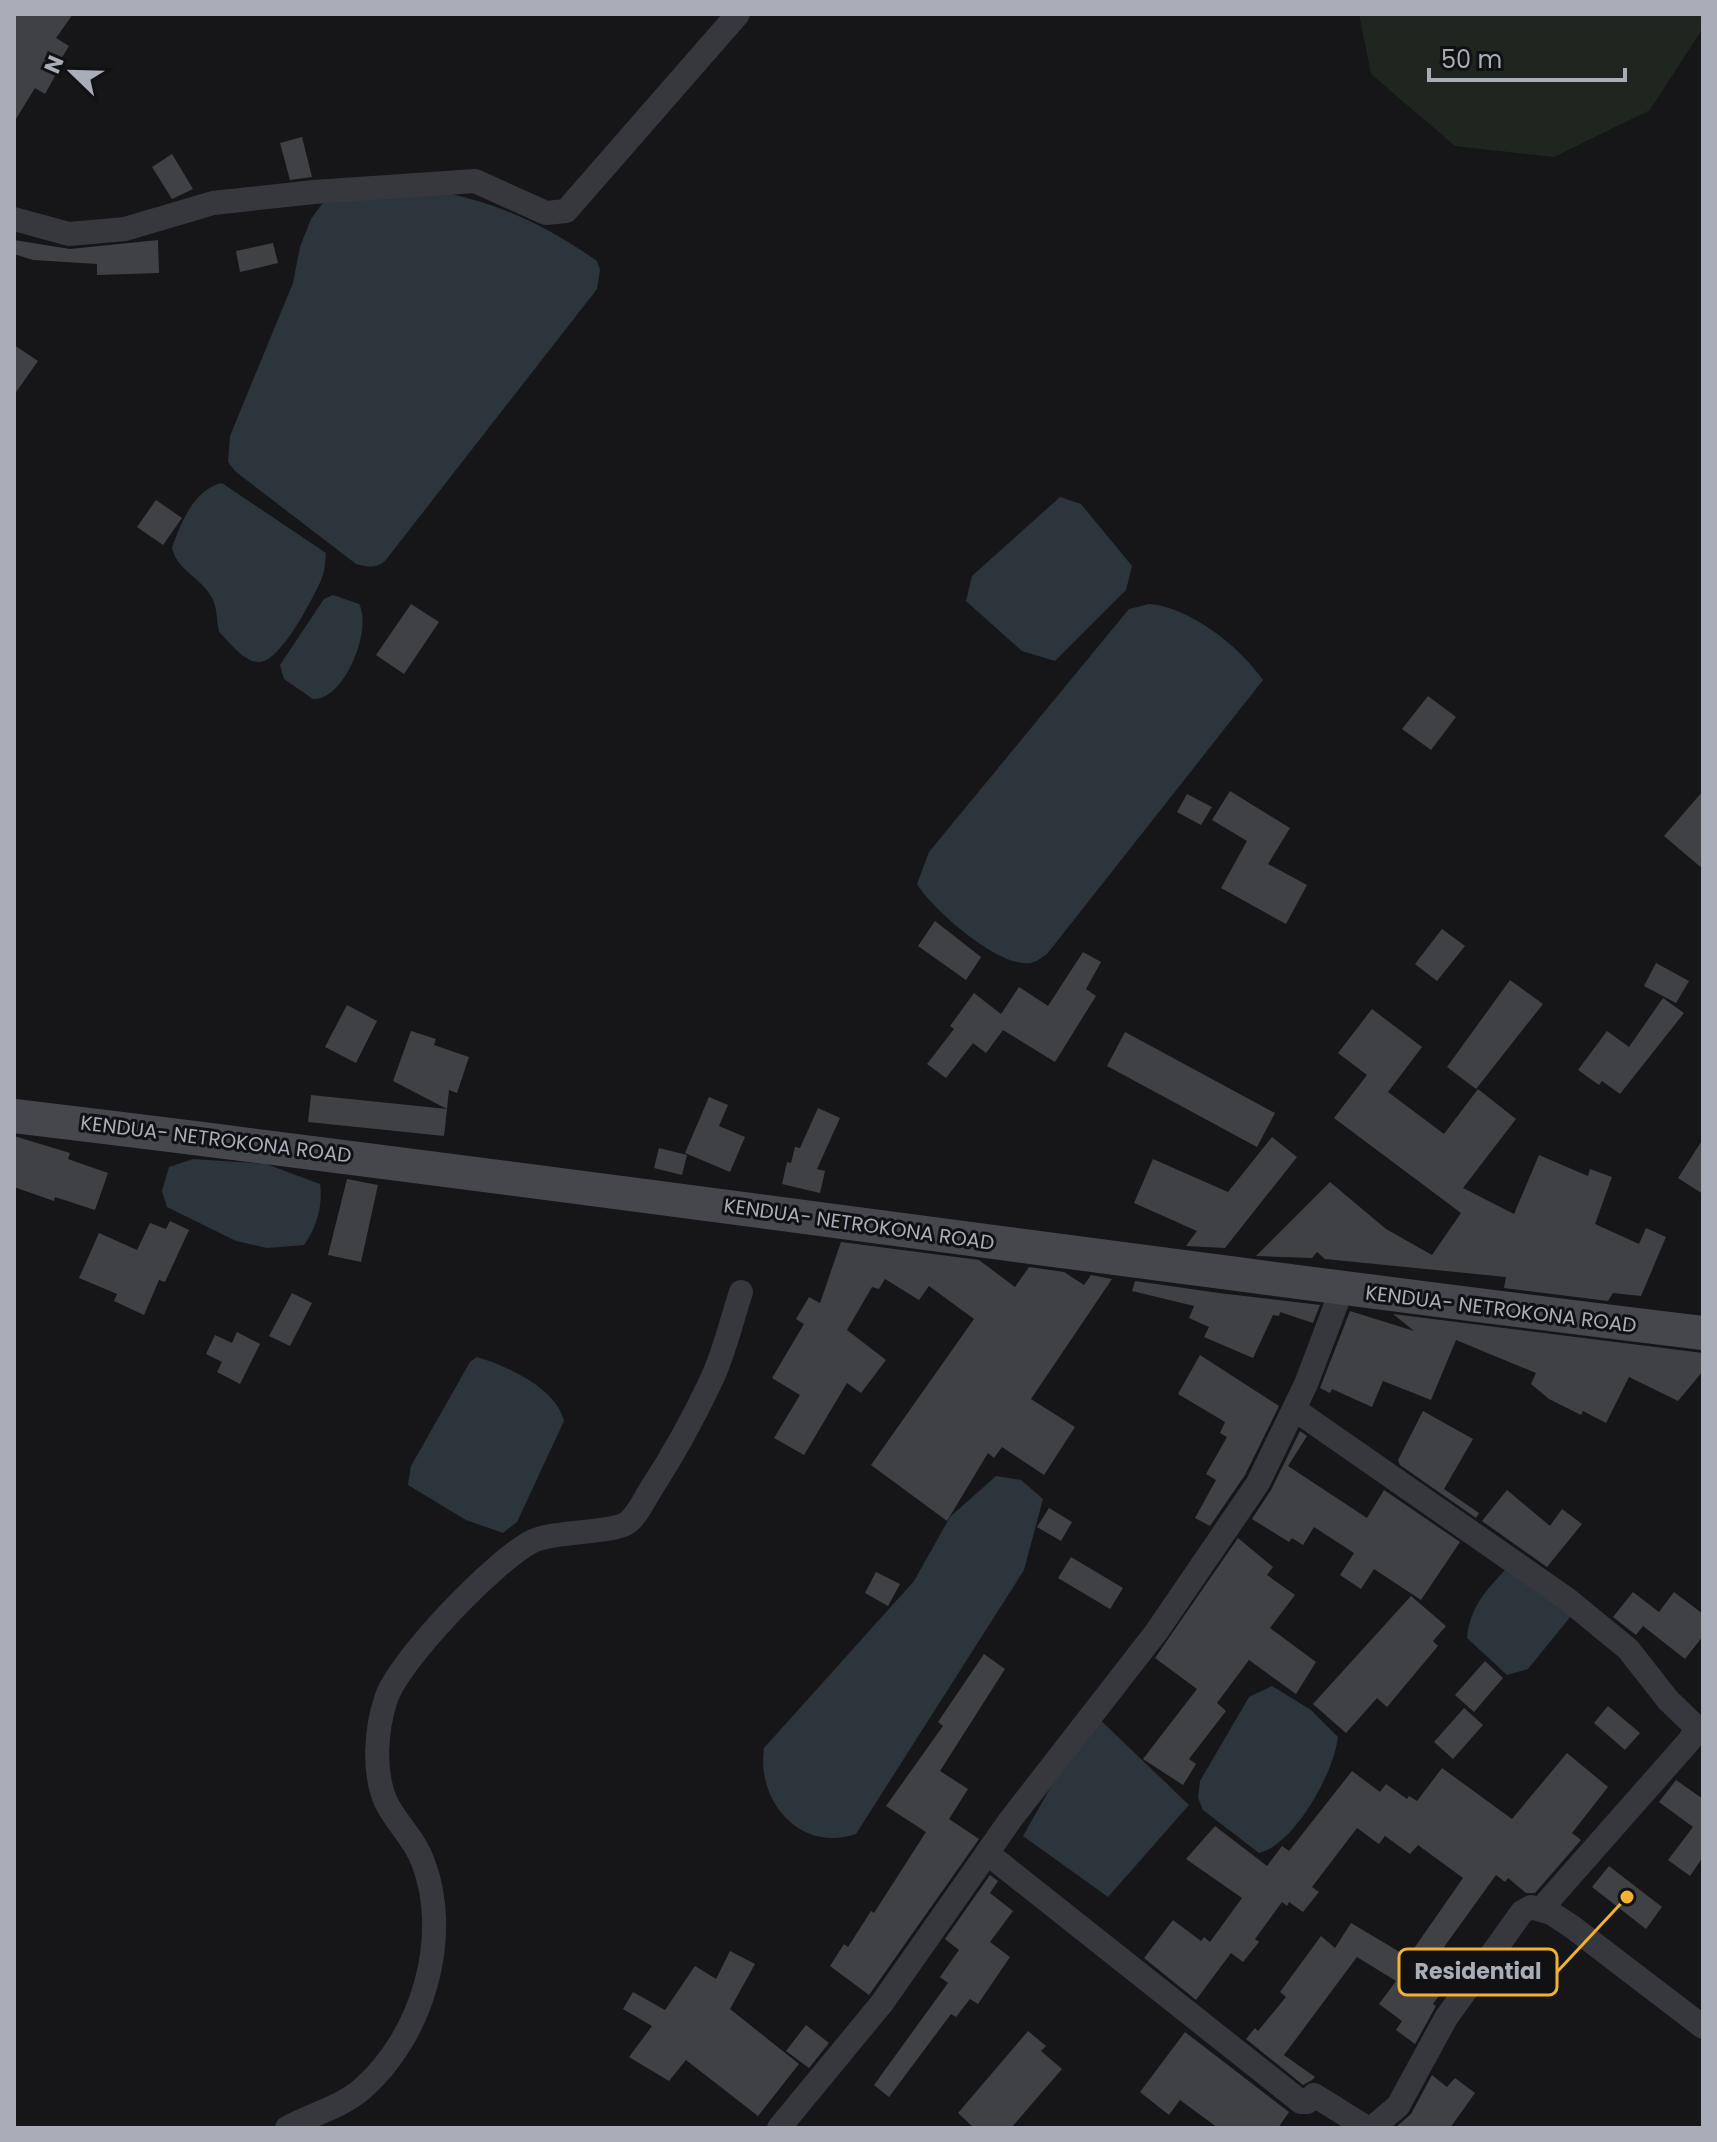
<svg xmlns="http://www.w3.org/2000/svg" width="1717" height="2142" font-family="Poppins,sans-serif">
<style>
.green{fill:#1e261f}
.water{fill:#2c353c}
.building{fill:#404145}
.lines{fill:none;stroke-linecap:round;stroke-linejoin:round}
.street{stroke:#37383d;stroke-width:24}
.secondary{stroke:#45474d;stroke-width:34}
.labels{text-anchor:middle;stroke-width:6;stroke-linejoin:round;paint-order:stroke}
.street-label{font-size:20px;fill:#a8adb8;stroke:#111113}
.leader{fill:none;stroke:#f2b134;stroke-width:3}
.callout-dot{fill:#f2b134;stroke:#111113;stroke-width:3}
.callout{fill:#111113;stroke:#f2b134;stroke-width:3}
.callout-label{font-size:22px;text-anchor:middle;font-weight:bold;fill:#a8adb8}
</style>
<rect width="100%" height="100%" fill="#161618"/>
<!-- green -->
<polygon class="green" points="1359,14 1703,14 1703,28 1650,110 1554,157 1455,146 1371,74"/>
<!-- water -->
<g class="water">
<path d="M447 193C503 205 550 228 597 261L600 270 597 289 385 561C375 569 368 567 356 564L236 472 228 462 230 436 293 283 300 247 311 219 322 204 331 199Z"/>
<path d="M222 483 326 553C325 561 325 570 322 578 314 597 280 663 259 662 243 662 229 641 219 632 216 618 218 605 209 593 197 576 177 569 172 548 180 524 195 488 222 483Z"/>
<polygon points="1060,497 1081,504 1132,566 1126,590 1055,661 1022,651 966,601 972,576"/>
<path d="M333 595 359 604C373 629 344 701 313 699L284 679 280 665 324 599Z"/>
<path d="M1149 604C1190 607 1240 647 1263 680L1047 954C1042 957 1035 963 1030 963 999 968 932 909 917 884L929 852 1129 609Z"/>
<path d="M193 1159 266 1164 320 1184C323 1205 317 1227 304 1245L267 1248 236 1241 167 1207 162 1191 169 1167Z"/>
<path d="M477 1357C507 1366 556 1388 564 1421L517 1522 503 1533 466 1520 408 1485 411 1466 470 1362Z"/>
<path d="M996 1476 1021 1480 1043 1499 1024 1570 856 1834C801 1853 756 1802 764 1748L914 1581 950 1517Z"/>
<path d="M1511 1569 1571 1616 1528 1669 1507 1675 1467 1638C1470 1607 1485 1592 1505 1570Z"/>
<path d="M1272 1686 1311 1710 1338 1737C1334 1772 1295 1844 1259 1853L1203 1810 1198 1798 1200 1781 1249 1697Z"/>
<polygon points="1093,1713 1189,1805 1108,1897 1023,1836"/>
</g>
<!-- building -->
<g class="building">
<polygon points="14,14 73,14 56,38 69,46 52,74 55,76 45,94 35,88 14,122"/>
<polygon points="302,137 312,177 290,180 280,143"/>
<polygon points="172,154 193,189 172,199 152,167"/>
<polygon points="14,240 70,249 158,240 159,273 97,275 97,264 33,260 14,254"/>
<polygon points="273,243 278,263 240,272 236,251"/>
<polygon points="14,345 38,361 14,395"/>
<polygon points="156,500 182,518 163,545 137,527"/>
<polygon points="411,604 439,622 404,674 376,655"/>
<polygon points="1428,696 1456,717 1431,750 1402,729"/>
<polygon points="1230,791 1290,828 1268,864 1307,885 1286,924 1221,888 1247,841 1212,820"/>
<polygon points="1703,791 1703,869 1664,836"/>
<polygon points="1187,794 1212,807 1201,825 1177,812"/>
<polygon points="935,921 981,957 966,980 918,946"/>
<polygon points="1442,929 1465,946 1437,981 1415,964"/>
<polygon points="1083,952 1101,962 1086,989 1096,996 1055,1062 1003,1030 986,1053 973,1043 946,1078 927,1064 954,1029 950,1026 974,993 1001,1014 1019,987 1048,1006"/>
<polygon points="1656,963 1689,981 1676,1003 1644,986"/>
<polygon points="1510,980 1543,1004 1476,1089 1447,1067"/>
<polygon points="1663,998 1684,1013 1620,1094 1602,1081 1599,1085 1578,1070 1607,1031 1629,1047"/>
<polygon points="347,1005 377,1021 356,1063 325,1047"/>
<polygon points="1372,1009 1422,1047 1388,1092 1444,1134 1478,1089 1516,1119 1463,1188 1514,1214 1539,1155 1588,1176 1590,1169 1612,1177 1595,1224 1639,1244 1646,1228 1666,1237 1641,1296 1613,1293 1608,1301 1504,1288 1506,1277 1325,1259 1317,1252 1312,1258 1256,1256 1330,1182 1386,1229 1432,1255 1461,1213 1334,1118 1367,1075 1338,1053"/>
<polygon points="411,1031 436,1039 434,1045 469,1057 457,1093 449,1090 447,1109 393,1081"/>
<polygon points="1125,1032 1275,1113 1257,1147 1107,1066"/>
<polygon points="311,1095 447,1109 444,1136 308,1122"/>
<polygon points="709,1097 728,1105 719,1126 745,1137 730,1172 685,1153"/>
<polygon points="818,1108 840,1118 817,1169 825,1171 820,1193 782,1184 787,1162 791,1163 795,1147 800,1148"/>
<polygon points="14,1136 70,1153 68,1159 108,1173 95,1210 55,1197 54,1201 14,1187"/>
<polygon points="1272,1137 1297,1157 1225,1248 1186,1246 1197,1231 1134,1203 1153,1159 1228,1192"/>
<polygon points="1703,1139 1703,1194 1678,1178"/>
<polygon points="659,1148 687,1155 682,1175 654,1168"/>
<polygon points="347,1179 378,1185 361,1262 328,1255"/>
<polygon points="170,1221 189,1230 165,1282 159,1280 144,1315 114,1301 117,1294 79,1278 99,1233 137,1250 150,1223 166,1229"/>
<polygon points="841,1242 979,1260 1015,1287 1029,1267 1064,1272 1084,1285 1091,1275 1112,1279 1031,1399 1075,1427 1044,1475 1002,1447 994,1458 988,1453 947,1521 871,1465 974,1319 929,1286 919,1300 885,1279 879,1289 872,1287 847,1330 886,1360 861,1393 847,1383 804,1455 774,1438 800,1395 772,1378 804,1324 796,1319 809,1297 820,1303"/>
<polygon points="1135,1281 1219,1293 1320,1305 1313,1323 1280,1312 1279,1316 1273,1315 1253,1358 1204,1337 1209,1327 1189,1318 1194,1306 1132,1291"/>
<polygon points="292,1293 312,1303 290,1346 269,1336"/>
<polygon points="1350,1311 1414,1331 1393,1314 1703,1353 1703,1371 1678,1401 1629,1377 1606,1423 1583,1411 1581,1415 1549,1399 1531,1384 1536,1373 1456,1340 1431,1400 1383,1381 1372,1407 1332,1389 1330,1393 1320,1388"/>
<polygon points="237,1332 260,1344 240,1384 217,1372 222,1362 206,1354 215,1335 232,1343"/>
<polygon points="1200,1355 1279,1406 1245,1475 1210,1526 1195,1518 1216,1480 1206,1474 1227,1437 1220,1433 1225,1422 1178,1394"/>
<polygon points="1423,1411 1473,1439 1444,1489 1479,1513 1476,1518 1400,1465 1398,1460"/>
<polygon points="1300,1431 1307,1436 1288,1466 1367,1518 1384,1490 1460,1542 1421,1600 1374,1569 1361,1589 1340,1575 1354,1553 1314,1527 1303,1545 1292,1538 1289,1542 1252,1519 1271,1490"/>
<polygon points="1507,1490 1550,1526 1562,1509 1582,1524 1547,1567 1482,1521"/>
<polygon points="1049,1508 1072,1522 1061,1541 1037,1527"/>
<polygon points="1238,1538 1273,1567 1267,1575 1295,1595 1270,1628 1316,1662 1296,1694 1249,1660 1217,1703 1226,1711 1189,1759 1196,1764 1183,1785 1143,1759 1197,1689 1155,1658"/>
<polygon points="1071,1557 1123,1588 1110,1609 1058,1578"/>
<polygon points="876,1572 900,1584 888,1606 865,1593"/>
<polygon points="1633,1592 1659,1612 1674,1592 1703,1614 1703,1636 1685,1659 1643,1626 1636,1635 1613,1617"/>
<polygon points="1411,1596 1446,1626 1433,1641 1438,1646 1387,1707 1377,1698 1346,1733 1313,1704"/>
<polygon points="984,1654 1005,1669 940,1771 968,1789 949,1819 979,1839 869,1995 830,1966 844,1944 848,1947 871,1911 874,1913 926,1832 886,1806 943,1726 938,1722"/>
<polygon points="1485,1661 1503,1678 1474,1712 1455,1695"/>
<polygon points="1608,1706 1640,1733 1625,1750 1594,1723"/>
<polygon points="1464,1708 1483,1725 1453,1759 1434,1742"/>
<polygon points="1567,1753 1608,1787 1572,1833 1581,1840 1535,1893 1526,1893 1508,1878 1505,1882 1496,1875 1444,1947 1464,1961 1433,2004 1436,2006 1415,2044 1396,2030 1402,2021 1379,2004 1396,1981 1357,1957 1284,2055 1315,2077 1312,2080 1303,2085 1246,2039 1255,2028 1258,2031 1286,1997 1280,1992 1321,1936 1335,1948 1351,1923 1408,1957 1463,1878 1418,1845 1410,1854 1385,1836 1379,1844 1357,1828 1312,1887 1319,1892 1303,1912 1289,1902 1287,1906 1282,1902 1255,1939 1259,1942 1243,1962 1231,1953 1196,2000 1144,1958 1173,1920 1201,1941 1204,1937 1210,1942 1242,1898 1186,1859 1215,1826 1267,1866 1282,1846 1289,1851 1352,1771 1380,1792 1386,1784 1407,1799 1409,1796 1417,1801 1442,1768 1512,1819"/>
<polygon points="1676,1780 1703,1799 1703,1857 1690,1876 1668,1860 1693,1827 1659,1802"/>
<polygon points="1609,1866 1662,1907 1646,1929 1592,1887"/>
<polygon points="990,1875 998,1881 990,1893 1013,1911 990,1942 1010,1957 978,2004 970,1999 956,2017 951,2014 889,2097 874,2085 948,1983 940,1977 959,1950 945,1939"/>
<polygon points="730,1951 755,1964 730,2009 799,2064 758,2116 686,2060 669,2081 629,2057 652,2026 623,2009 633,1992 665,2010 695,1966 716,1979"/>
<polygon points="806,2025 829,2043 809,2068 786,2051"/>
<polygon points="1028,2031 1046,2046 1041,2051 1062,2069 1011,2128 974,2128 958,2113"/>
<polygon points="1185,2032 1289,2112 1278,2128 1218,2128 1180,2100 1169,2115 1140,2092"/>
<polygon points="1432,2075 1447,2087 1455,2078 1475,2093 1450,2128 1395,2128 1411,2114"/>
</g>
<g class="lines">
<!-- street -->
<g class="street">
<polyline points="14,219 69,234 125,229 213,203 314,192 475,181 546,213 566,211 738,14"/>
<polyline points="1294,1409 1567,1599 1628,1649 1668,1700 1696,1727 1690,1740 1541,1909"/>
<polyline points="987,1853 1301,2102 1307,2102 1314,2095 1367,2128"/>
<path d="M287 2128C312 2114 340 2108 362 2089 422 2037 452 1937 423 1862 415 1839 395 1822 385 1800 373 1770 376 1729 386 1699 398 1661 496 1559 533 1541 554 1531 613 1533 627 1523 637 1516 644 1500 651 1489 673 1455 693 1419 710 1383 724 1355 731 1322 741 1292"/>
<polyline points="779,2128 882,2003 1011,1819 1157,1631 1258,1483 1306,1384 1342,1289"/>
<polyline points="1372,2128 1398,2106 1446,2018 1522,1912 1531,1907 1551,1913 1571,1926 1703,2027"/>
</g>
<!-- secondary -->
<path class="secondary" d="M14 1116C578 1183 1139 1265 1703 1333"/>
</g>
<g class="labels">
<!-- street labels -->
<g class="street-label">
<text transform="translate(216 1139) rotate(7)" y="7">KENDUA- NETROKONA ROAD</text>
<text transform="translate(859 1224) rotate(8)" y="7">KENDUA- NETROKONA ROAD</text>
<text transform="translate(1501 1309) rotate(7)" y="7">KENDUA- NETROKONA ROAD</text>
</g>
</g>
<!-- callouts -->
<path class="leader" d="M1627 1897L1557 1972"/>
<circle class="callout-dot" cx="1627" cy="1897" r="8"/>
<rect class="callout" x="1399" y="1949" width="158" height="46" rx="8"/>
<g class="callout-label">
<text x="1478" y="1979">Residential</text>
</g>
<!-- border -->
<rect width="1717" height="2142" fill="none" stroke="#a8adb8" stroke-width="32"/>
<!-- north arrow -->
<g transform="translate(72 72) rotate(293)" stroke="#111113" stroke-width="6" paint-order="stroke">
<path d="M0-6L14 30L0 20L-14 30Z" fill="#a8adb8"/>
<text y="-12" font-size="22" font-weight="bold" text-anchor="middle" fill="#a8adb8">N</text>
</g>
<!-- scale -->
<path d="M1429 68v12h196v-12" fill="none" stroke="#a8adb8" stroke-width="4"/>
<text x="1441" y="68" font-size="24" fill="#a8adb8" stroke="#111113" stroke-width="6" paint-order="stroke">50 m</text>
</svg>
